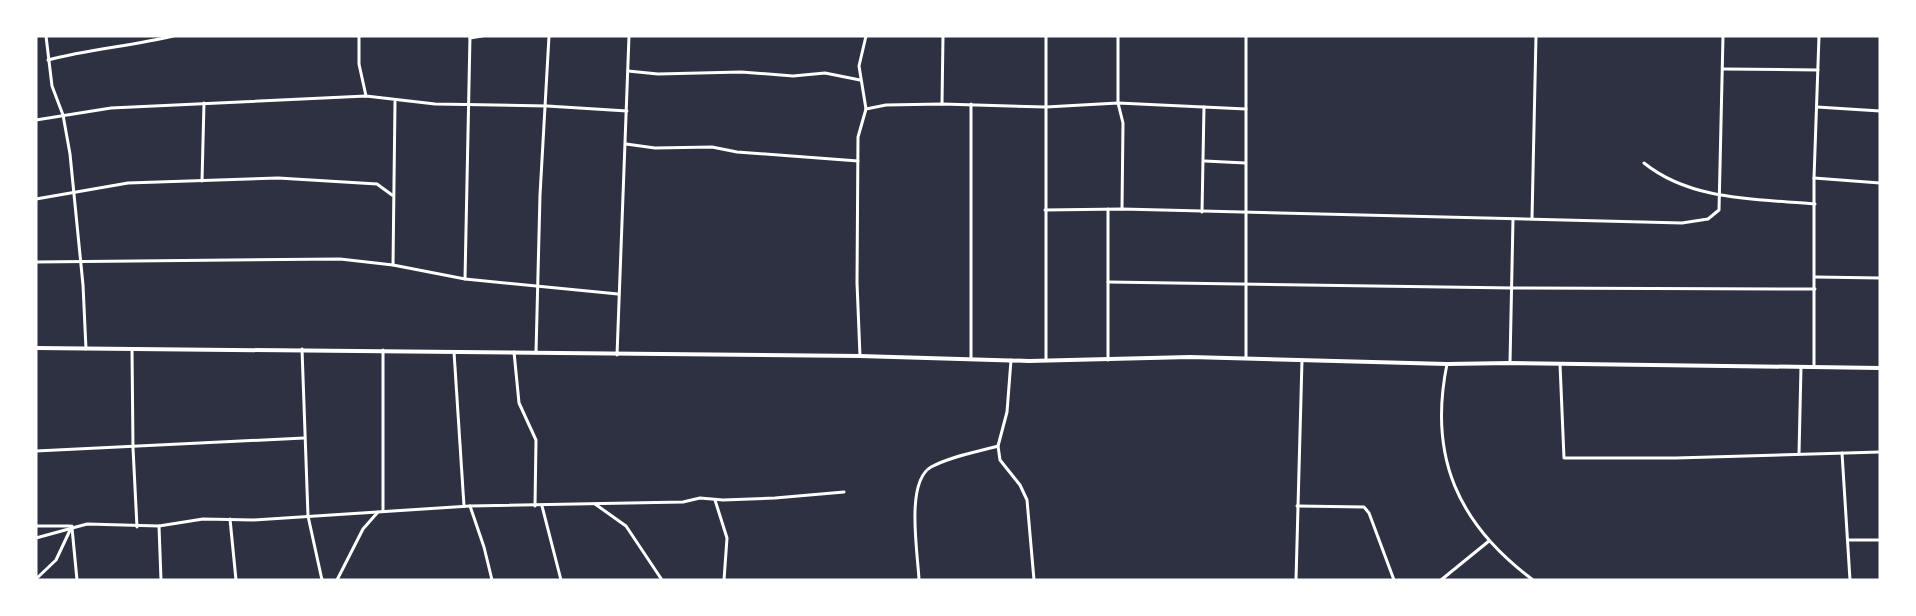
<svg xmlns="http://www.w3.org/2000/svg" width="1916" height="616" font-family="Signika,sans-serif">
<style>
.lines{fill:none;stroke-linecap:round;stroke-linejoin:round}
.minor{stroke:#fff;stroke-width:3}
.tertiary{stroke:#fff;stroke-width:4}
</style>
<rect width="100%" height="100%" fill="#2d3142"/>
<g class="lines">
<!-- minor -->
<g class="minor">
<polyline points="46,36 52,86 63,115 70,154 83,285 86,349"/>
<polyline points="359,36 359,64 366,96"/>
<polyline points="866,36 859,66 866,109"/>
<polyline points="1046,36 1046,360"/>
<polyline points="1118,36 1118,103 1123,123 1122,209"/>
<polyline points="1246,36 1246,358"/>
<polyline points="470,38 482,36"/>
<path d="M48 60C89 49 132 46 173 36"/>
<polyline points="1723,69 1818,70"/>
<polyline points="628,71 658,74 741,72 793,76 825,73 860,80"/>
<polyline points="942,104 943,36"/>
<polyline points="971,104 971,357"/>
<polyline points="1817,107 1880,111"/>
<polyline points="36,120 111,108 366,96 435,104 547,106 627,111"/>
<polyline points="626,144 655,148 712,147 737,152 858,161"/>
<polyline points="1205,161 1245,163"/>
<path d="M1644 163C1691 201 1757 199 1815 204"/>
<polyline points="1814,178 1880,183"/>
<polyline points="202,181 204,103"/>
<polyline points="36,199 128,183 278,178 377,184 392,195"/>
<polyline points="1108,209 1108,360"/>
<polyline points="1045,210 1122,209 1682,223 1708,219 1719,210 1723,36"/>
<polyline points="1202,212 1204,107"/>
<polyline points="1532,218 1536,36"/>
<polyline points="36,262 340,259 393,265 465,279 618,294"/>
<polyline points="393,265 395,102"/>
<polyline points="1815,277 1880,278"/>
<polyline points="465,279 470,36"/>
<polyline points="1108,282 1513,288 1815,289"/>
<polyline points="132,349 133,448 137,527"/>
<polyline points="302,349 308,516 322,580"/>
<polyline points="383,350 383,511"/>
<polyline points="454,352 464,506"/>
<polyline points="514,352 519,403 536,440 535,506"/>
<polyline points="536,353 540,195 549,36"/>
<polyline points="617,355 629,36"/>
<polyline points="860,356 857,283 858,137 866,109 886,105 942,104 1046,107 1118,103 1246,109"/>
<polyline points="1011,360 1007,412 998,446 1000,460 1020,485 1027,500 1034,580"/>
<polyline points="1510,363 1513,219"/>
<path d="M1447 364C1428 457 1458 524 1533 580"/>
<polyline points="1560,364 1564,458 1676,458 1880,452"/>
<polyline points="1814,367 1814,178 1819,36"/>
<polyline points="36,451 304,438"/>
<polyline points="1842,453 1850,580"/>
<polyline points="1799,454 1801,367"/>
<polyline points="715,500 727,538 724,580"/>
<polyline points="595,504 626,526 662,580"/>
<polyline points="470,506 484,547 492,580"/>
<polyline points="542,506 561,580"/>
<polyline points="1297,506 1364,507 1369,513 1394,580"/>
<polyline points="230,519 236,580"/>
<polyline points="36,526 70,526"/>
<polyline points="159,526 161,580"/>
<polyline points="72,528 77,580"/>
<polyline points="36,538 87,524 159,526 203,519 253,520 470,506 683,502 700,498 723,500 775,498 844,492"/>
<polyline points="1849,540 1880,540"/>
<polyline points="36,579 56,560 72,526"/>
<polyline points="337,580 363,529 378,512"/>
<path d="M919 580C918 554 905 482 931 467 951 456 977 452 998 446"/>
<polyline points="1296,580 1302,360"/>
<polyline points="1441,580 1489,541"/>
</g>
<!-- tertiary -->
<polyline class="tertiary" points="36,348 860,356 1029,361 1190,357 1447,364 1510,363 1880,368"/>
</g>
<!-- border -->
<rect width="1916" height="616" fill="none" stroke="#ffffff" stroke-width="75"/>
</svg>
